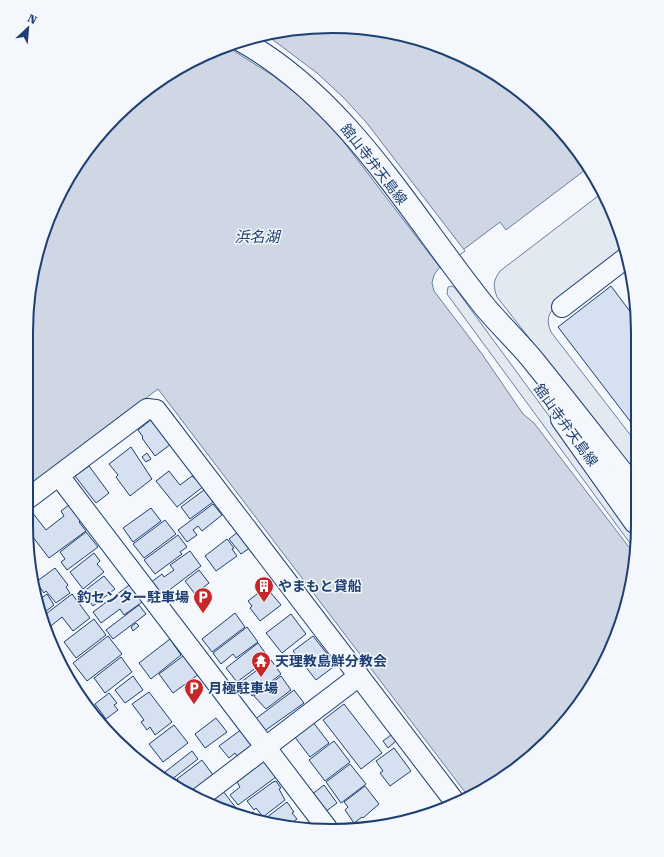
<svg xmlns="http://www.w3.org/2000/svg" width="664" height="857" font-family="'Roboto Serif','Noto Sans JP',serif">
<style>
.green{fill:#e3e9f0;stroke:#687fa3}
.water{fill:#cfd7e4;stroke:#687fa3}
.pier{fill:#f4f7fb;stroke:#687fa3}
.building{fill:#d5e0f0;stroke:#1d3f73}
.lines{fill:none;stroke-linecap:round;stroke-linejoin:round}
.minor-casing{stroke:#1d3f73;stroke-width:22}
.major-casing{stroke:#1d3f73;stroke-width:24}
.minor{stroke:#f4f7fb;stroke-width:20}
.major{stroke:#f4f7fb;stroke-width:22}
.labels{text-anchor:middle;stroke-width:3;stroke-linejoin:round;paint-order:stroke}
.street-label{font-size:14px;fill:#1d3f73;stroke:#f4f7fb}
.poi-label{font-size:14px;font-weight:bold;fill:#1d3f73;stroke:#f4f7fb;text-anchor:start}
.water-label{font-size:15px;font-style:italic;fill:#1d3f73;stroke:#f4f7fb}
.rim{fill:none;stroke:#1d3f73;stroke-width:2}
</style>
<rect width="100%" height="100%" fill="#f4f7fb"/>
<!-- green -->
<g class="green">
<path d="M602 193 622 233 626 251 556 305C548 314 546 320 551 332L635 441V473L497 297C493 286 493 281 500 271Z"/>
<polygon points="452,286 455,288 635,533 635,550 447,294 448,287"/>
</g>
<!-- water -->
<polygon class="water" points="332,26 392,32 449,49 502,78 549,116 589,167 506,230 500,222 439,268 434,275 432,283 434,291 482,354 523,414 534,423 635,555 635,565 615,642 587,695 548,742 502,780 468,796 158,389 26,488 27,312 42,234 89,146 162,77 215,49 273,32"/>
<!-- pier -->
<polygon class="pier" points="265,34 317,73 343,97 366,122 465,251 441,269 343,141 321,117 298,95 272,75 226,46"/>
<!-- building -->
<g class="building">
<polygon points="611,286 635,318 635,423 633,425 558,327"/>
<polygon points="152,419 171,444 155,456 142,438 143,437 138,430"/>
<polygon points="131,447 152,479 130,496 116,477 118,475 109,464"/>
<polygon points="147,453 151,459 146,462 142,457"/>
<polygon points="89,466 109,493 96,503 75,476"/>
<polygon points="169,471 180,485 192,476 204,486 177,507 156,481"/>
<polygon points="204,490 213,502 190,519 181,507"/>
<polygon points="213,504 222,515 202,531 198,526 193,530 197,535 187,542 178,530"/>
<polygon points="69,505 81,520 79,522 86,531 49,558 26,528 26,508 28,507 46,530 64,516 61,511"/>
<polygon points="151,508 161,521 133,542 123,528"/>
<polygon points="165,520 176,534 144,558 133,544"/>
<polygon points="239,531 251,547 241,554 229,539"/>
<polygon points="86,532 98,547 67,570 61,562 65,559 60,552"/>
<polygon points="178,535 187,547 180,552 182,554 155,574 144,560"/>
<polygon points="227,539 234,548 232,549 237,556 216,571 205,556"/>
<polygon points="190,551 201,566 160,597 150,583 162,574 164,577 174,570 170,565"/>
<polygon points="94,553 100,561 97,564 104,572 83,589 70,572"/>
<polygon points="55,568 68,585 66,587 70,593 56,603 46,591 44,593 36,582"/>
<polygon points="199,570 209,583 195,594 185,581"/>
<polygon points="104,576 115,589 93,606 83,592"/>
<polygon points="132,583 145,600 124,615 120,609 101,623 93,612"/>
<polygon points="266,587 281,605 260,621 250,608 252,606 248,601"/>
<polygon points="47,594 54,605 41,615 36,602"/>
<polygon points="72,594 90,618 73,631 62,617 47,629 42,617"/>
<polygon points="139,605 146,614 113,639 106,630"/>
<polygon points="235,613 245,627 212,652 202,639"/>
<polygon points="291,614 306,634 282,653 266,633"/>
<polygon points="94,619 106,635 76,658 64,642"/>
<polygon points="136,623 139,626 133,631 131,627"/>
<polygon points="247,627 258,642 236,658 233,654 221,664 213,653"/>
<polygon points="108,636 122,654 87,681 73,663"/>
<polygon points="313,636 336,665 316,680 293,651"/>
<polygon points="170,639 181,655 151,679 139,663"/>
<polygon points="258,643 269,658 237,682 226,668"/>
<polygon points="187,653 199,674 173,693 159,674"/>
<polygon points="121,657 132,672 105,693 94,678"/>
<polygon points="271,660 281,674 252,696 241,682"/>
<polygon points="133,676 143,690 125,703 115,690"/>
<polygon points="281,676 291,690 266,709 254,696"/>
<polygon points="294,690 304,703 263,732 254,720"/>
<polygon points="149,692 172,722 155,735 150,727 147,730 141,722 144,720 132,704"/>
<polygon points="109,693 117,703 114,705 118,710 106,719 95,704"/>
<polygon points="344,704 382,753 361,769 323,720"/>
<polygon points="216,718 227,732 205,748 195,734"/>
<polygon points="313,722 329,743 310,757 294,736"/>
<polygon points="174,725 188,743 163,762 149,744"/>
<polygon points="242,729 253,744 237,756 235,753 229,758 219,746"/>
<polygon points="391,735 396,741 388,748 383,741"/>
<polygon points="334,741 350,762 325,781 309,760"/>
<polygon points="394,748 411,771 390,786 380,773 383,771 376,761"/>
<polygon points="192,751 198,759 171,780 165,772"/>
<polygon points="202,760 213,775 188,794 177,779"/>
<polygon points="264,761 276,777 238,805 230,795 240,787 237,782"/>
<polygon points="350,764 366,784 341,803 326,782"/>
<polygon points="276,781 281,788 279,789 285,800 263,817 256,808 254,810 247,801 273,782"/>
<polygon points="324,785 337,803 325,812 311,795"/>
<polygon points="365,786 379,804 363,818 362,817 354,823 345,810 348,807 344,802"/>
<polygon points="223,791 236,808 231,811 208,802"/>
<polygon points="287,802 294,812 292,813 297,819 290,824 262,821"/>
<polygon points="253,812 258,819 256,821 246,817"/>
</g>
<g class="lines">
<!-- minor casing -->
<g class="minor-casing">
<g id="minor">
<polyline points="562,307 627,257"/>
<polyline points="59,476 327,828"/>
<polyline points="26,500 147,409 156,410 455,802"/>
<polyline points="199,798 359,676"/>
</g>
</g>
<!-- major casing -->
<g class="major-casing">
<g id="major">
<path d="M242 41C348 100 411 215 485 307 500 325 517 341 532 359 567 402 601 446 635 489"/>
<polyline points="562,419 635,522"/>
</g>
</g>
<!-- minor -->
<use href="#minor" class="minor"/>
<!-- major -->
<use href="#major" class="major"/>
</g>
<!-- icons -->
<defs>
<g id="building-pin" transform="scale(1)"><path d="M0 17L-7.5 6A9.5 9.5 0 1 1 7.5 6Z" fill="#c62828" stroke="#f4f7fb"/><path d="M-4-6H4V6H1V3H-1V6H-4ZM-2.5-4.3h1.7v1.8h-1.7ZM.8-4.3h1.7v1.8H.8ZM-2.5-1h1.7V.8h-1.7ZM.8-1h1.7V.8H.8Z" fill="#fff"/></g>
<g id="parking-pin" transform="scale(1)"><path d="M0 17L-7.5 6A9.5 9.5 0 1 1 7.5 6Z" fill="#c62828" stroke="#f4f7fb"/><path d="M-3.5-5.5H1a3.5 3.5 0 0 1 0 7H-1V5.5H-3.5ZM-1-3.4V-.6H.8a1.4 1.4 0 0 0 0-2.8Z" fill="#fff"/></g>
<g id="temple-pin" transform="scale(1)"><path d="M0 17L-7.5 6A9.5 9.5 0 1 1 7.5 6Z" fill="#c62828" stroke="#f4f7fb"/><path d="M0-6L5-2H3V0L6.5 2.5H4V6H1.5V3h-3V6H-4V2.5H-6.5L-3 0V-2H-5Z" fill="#fff"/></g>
</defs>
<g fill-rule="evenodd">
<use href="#building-pin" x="264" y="586"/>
<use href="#parking-pin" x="203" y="597"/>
<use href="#temple-pin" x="261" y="661"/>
<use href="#parking-pin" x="194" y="688"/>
</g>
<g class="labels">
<!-- street labels -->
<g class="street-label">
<text transform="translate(374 164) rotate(52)" y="5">舘山寺弁天島線</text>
<text transform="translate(566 425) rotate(54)" y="5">舘山寺弁天島線</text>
</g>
<!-- poi labels -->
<g class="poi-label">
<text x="278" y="591">やまもと貸船</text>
<text x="189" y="602" text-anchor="end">釣センター駐車場</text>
<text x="275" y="666">天理教島鮮分教会</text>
<text x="208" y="693">月極駐車場</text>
</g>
<!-- water labels -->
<g class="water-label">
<text x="257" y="242">浜名湖</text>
</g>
</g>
<!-- crop -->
<path d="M0 0H664V857H0ZM332 33H332A299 299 0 0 1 631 332V525A299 299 0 0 1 332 824H332A299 299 0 0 1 33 525V332A299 299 0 0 1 332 33Z" fill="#f4f7fb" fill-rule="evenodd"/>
<path class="rim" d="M332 33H332A299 299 0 0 1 631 332V525A299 299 0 0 1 332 824H332A299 299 0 0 1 33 525V332A299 299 0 0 1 332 33Z"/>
<!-- north arrow -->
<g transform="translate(28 28) rotate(26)" stroke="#f4f7fb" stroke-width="3" paint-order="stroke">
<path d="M0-3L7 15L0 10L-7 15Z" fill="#1d3f73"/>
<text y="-6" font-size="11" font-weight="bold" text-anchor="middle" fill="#1d3f73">N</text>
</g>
</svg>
